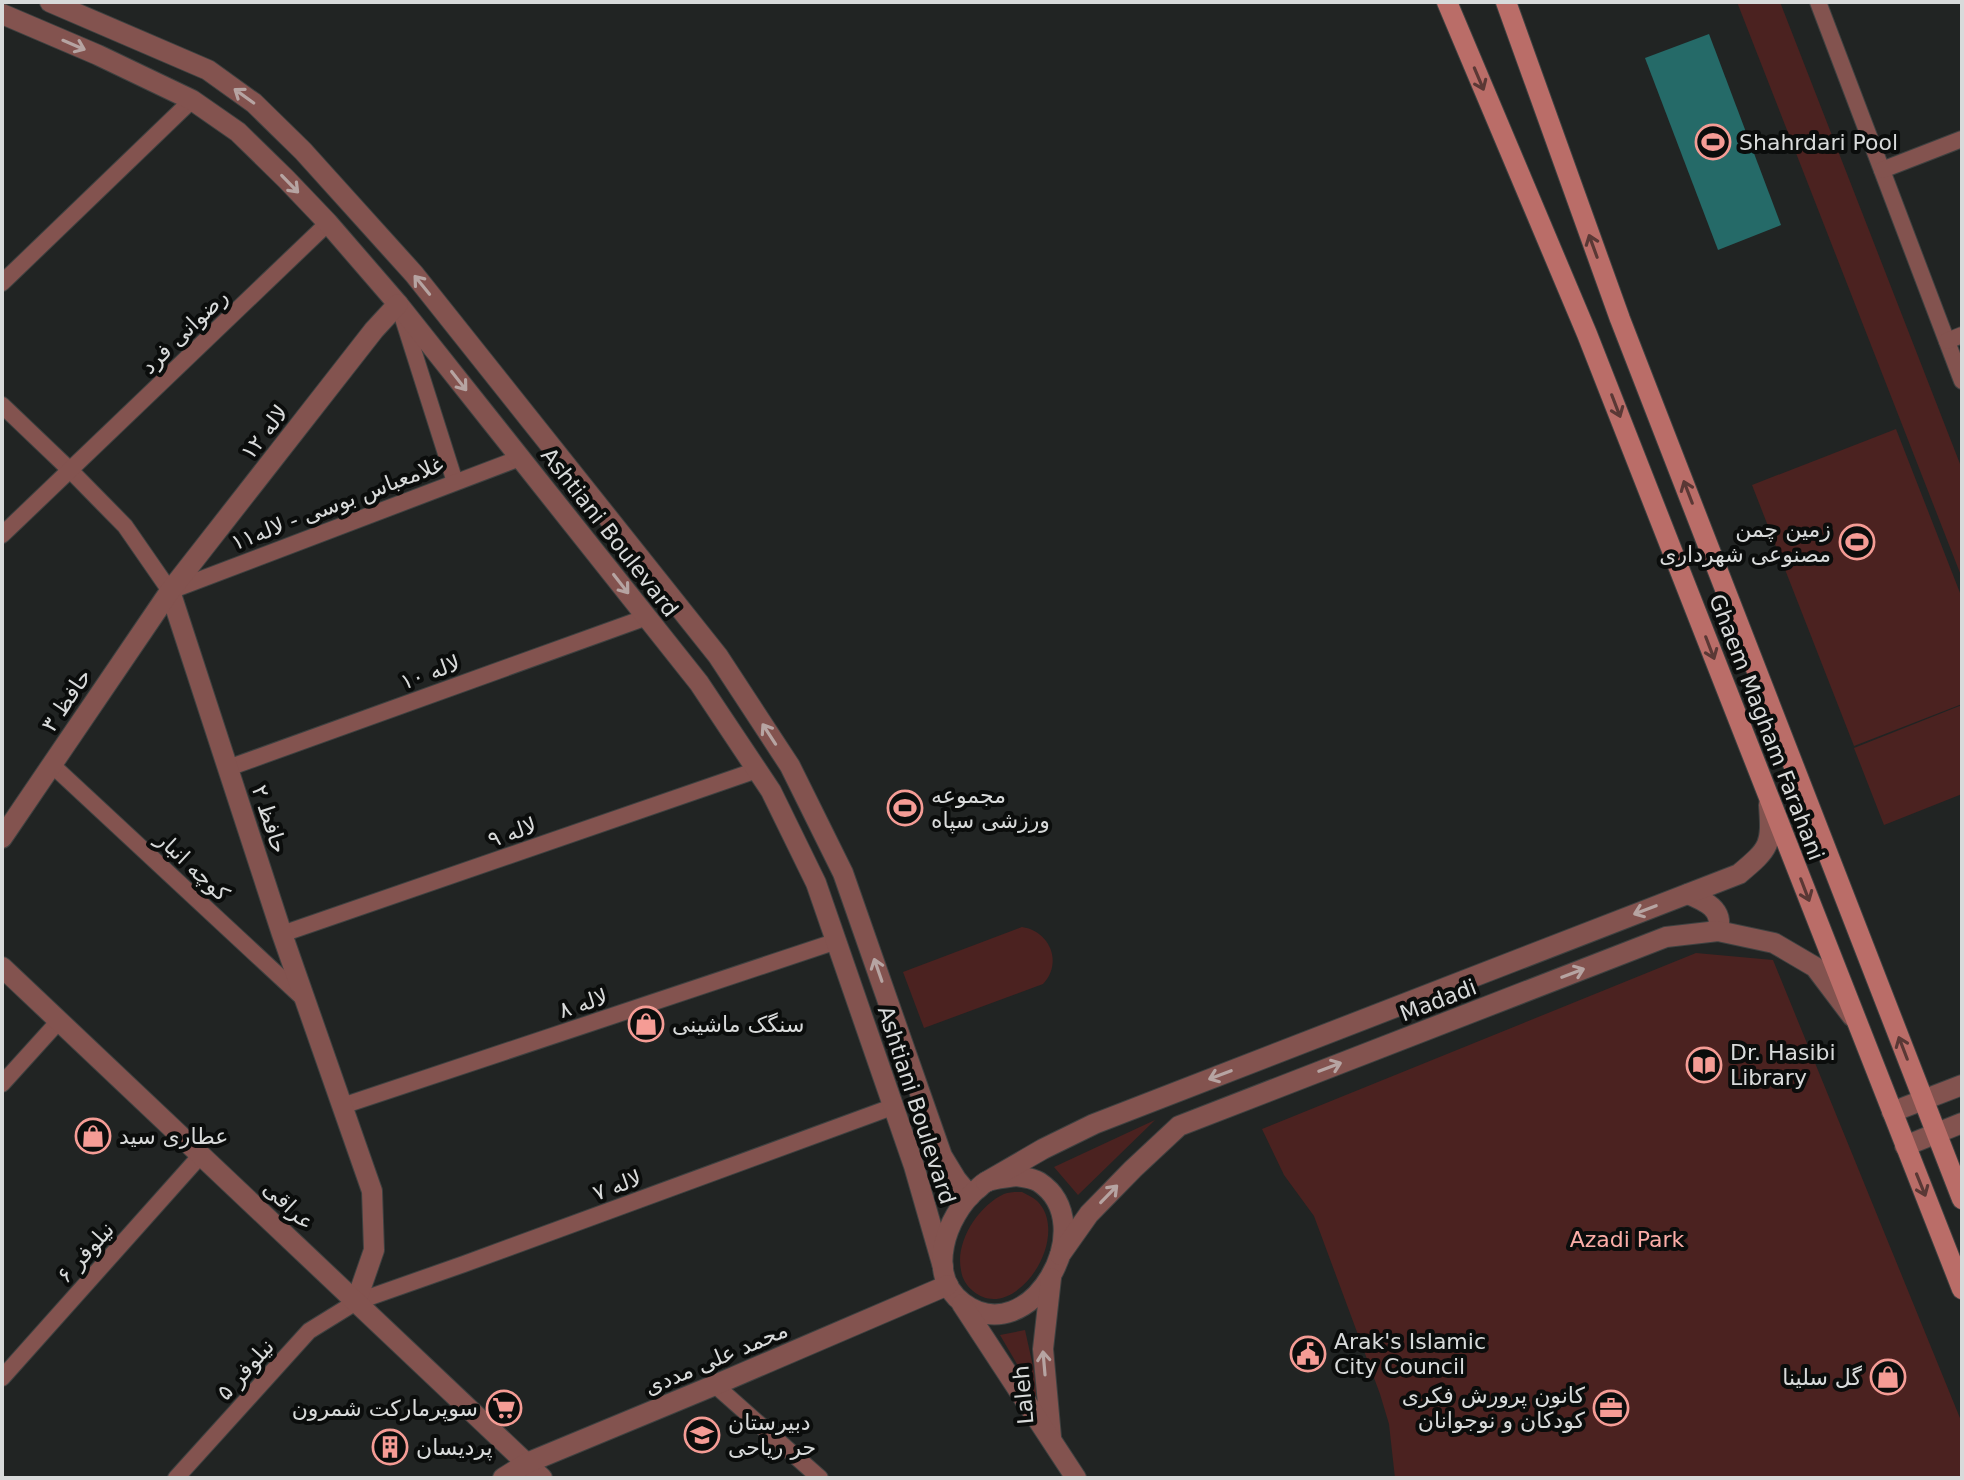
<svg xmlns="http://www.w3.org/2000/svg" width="1964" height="1480" font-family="'DejaVu Sans','Noto Sans Arabic',sans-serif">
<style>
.green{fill:#4b2220}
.water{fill:#256a68}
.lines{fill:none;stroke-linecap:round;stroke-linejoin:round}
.minor-casing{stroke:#3e4140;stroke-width:18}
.tertiary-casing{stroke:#3e4140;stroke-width:22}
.secondary-casing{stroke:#3e4140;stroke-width:22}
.minor{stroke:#83534f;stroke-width:16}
.tertiary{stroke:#83534f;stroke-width:20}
.secondary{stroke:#ba6d68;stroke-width:20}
.oneway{stroke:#b6a4a2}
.oneway2{stroke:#5a3835}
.labels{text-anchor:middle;stroke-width:8;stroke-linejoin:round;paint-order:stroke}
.poi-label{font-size:22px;fill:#d8dada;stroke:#0b0d0c;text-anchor:start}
.street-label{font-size:22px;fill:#d8dada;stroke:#0b0d0c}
.park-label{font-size:22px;fill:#fbada7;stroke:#0b0d0c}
</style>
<rect width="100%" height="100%" fill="#212423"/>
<!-- green -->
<g class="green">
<polygon points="1737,2 1780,2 1962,469 1962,578"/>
<polygon points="1896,429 1962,598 1962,704 1854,746 1752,485"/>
<polygon points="1962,705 1962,794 1884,825 1854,748"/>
<path d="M1022 927C1050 931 1063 963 1043 984L924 1028 903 972Z"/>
<polygon points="1696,953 1773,960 1962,1423 1962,1478 1395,1478 1389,1424 1380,1394 1314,1216 1284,1175 1262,1129"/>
<polygon points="1155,1120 1078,1195 1054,1167"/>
<path d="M1022 1192C1030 1196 1037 1199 1042 1207 1067 1246 1012 1324 973 1291 967 1286 962 1279 961 1270 955 1242 978 1206 1004 1194 1009 1192 1016 1192 1022 1192Z"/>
<polygon points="1025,1330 1042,1407 1000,1335"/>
</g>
<!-- water -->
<polygon class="water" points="1709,34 1781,225 1718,250 1645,58"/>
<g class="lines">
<!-- minor casing -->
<g class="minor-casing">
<g id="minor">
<polyline points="1818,2 1962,381"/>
<polyline points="1882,170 1962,139"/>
<polyline points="2,283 192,100"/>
<polyline points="401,312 455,482"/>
<polyline points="1947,341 1962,335"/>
<polyline points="2,405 70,470 125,526 170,591 520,458"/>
<polyline points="2,535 328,223"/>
<polyline points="51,764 305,1000"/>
<polyline points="228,768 647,617"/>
<polyline points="282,934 757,770"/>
<polyline points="2,1084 59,1021"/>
<polyline points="342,1106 837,941"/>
<polyline points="2,1378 201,1155"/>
<polyline points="715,1385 820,1478"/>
<polyline points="176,1478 309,1331 356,1302 464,1264 892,1107"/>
</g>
</g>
<!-- tertiary casing -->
<g class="tertiary-casing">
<g id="tertiary">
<polyline points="50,2 208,70 254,103 303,151 414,274 718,656 790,766 843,873 942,1156 956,1179 970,1196"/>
<polyline points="2,14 98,55 192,100 238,132 286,179 328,223 398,304 699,683 771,791 816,883 914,1166 943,1267"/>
<polyline points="170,591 282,934 372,1191 374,1250 356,1302"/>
<polyline points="2,838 170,591 374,330 398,304"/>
<path d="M1688 894C1705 901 1724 909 1718 931"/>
<polyline points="2,967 542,1478"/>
<polyline points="1892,1112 1962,1085"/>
<polyline points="1905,1146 1962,1123"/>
<path d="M1016 1176C1023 1177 1033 1178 1039 1182 1103 1224 1030 1353 963 1303 925 1275 946 1216 976 1190 979 1188 982 1184 986 1182 994 1178 1007 1178 1016 1176Z"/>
<path d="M986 1182 1043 1149 1094 1124 1739 874C1770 848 1772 845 1769 805"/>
<polyline points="1060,1255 1089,1214 1133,1169 1179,1126 1666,937 1718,931 1774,943 1815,967 1852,1016"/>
<polyline points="1051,1278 1043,1349 1051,1437"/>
<polyline points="962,1304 1076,1478"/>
<polyline points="503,1478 527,1463 715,1385 948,1285"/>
</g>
</g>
<!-- secondary casing -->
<g class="secondary-casing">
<g id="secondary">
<polyline points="1447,2 1587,334 1962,1289"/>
<polyline points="1506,2 1620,319 1962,1199"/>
</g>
</g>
<!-- minor -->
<use href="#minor" class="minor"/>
<!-- tertiary -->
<use href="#tertiary" class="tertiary"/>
<!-- secondary -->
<use href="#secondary" class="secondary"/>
</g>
<!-- one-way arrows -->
<defs><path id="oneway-shaft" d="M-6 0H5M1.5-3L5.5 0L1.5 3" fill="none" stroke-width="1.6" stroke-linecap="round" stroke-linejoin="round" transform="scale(2)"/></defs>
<g class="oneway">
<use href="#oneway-shaft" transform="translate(74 45) rotate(23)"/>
<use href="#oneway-shaft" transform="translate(244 96) rotate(-144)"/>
<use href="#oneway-shaft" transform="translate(290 184) rotate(46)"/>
<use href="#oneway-shaft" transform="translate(422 285) rotate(-129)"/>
<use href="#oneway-shaft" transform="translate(459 381) rotate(52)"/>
<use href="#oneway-shaft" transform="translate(621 584) rotate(52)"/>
<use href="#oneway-shaft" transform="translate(769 734) rotate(-123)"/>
<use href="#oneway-shaft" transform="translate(1645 910) rotate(159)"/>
<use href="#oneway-shaft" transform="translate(878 970) rotate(-109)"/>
<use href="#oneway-shaft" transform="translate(1573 973) rotate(-21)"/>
<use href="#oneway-shaft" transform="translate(1330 1067) rotate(-21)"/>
<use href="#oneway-shaft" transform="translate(1220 1075) rotate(159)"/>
<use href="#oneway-shaft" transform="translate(1109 1194) rotate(-46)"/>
<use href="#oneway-shaft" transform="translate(1044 1363) rotate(-95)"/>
</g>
<g class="oneway2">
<use href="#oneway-shaft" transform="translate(1479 79) rotate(67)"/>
<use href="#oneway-shaft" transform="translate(1593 246) rotate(-110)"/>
<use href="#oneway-shaft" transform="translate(1616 406) rotate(69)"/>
<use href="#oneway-shaft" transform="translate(1688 492) rotate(-111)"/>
<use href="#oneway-shaft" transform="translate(1710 648) rotate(69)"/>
<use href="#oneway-shaft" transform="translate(1805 890) rotate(69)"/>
<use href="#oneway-shaft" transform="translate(1903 1048) rotate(-111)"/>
<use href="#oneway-shaft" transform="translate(1921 1185) rotate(68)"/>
</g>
<!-- icons -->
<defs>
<g id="stadium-ring" transform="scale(1.8)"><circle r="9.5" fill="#0b0d0c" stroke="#f59c95" stroke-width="1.5"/><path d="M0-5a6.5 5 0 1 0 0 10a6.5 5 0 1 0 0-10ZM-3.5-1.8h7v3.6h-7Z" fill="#f59c95"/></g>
<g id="shop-ring" transform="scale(1.8)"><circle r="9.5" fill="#0b0d0c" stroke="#f59c95" stroke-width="1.5"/><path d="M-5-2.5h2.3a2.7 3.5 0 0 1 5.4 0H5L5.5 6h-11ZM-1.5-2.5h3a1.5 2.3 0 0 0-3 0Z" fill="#f59c95"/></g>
<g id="library-ring" transform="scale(1.8)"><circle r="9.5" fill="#0b0d0c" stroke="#f59c95" stroke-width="1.5"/><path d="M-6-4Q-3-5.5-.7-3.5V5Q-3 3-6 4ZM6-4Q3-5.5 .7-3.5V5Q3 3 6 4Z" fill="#f59c95"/></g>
<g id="civic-ring" transform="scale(1.8)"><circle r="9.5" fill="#0b0d0c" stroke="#f59c95" stroke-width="1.5"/><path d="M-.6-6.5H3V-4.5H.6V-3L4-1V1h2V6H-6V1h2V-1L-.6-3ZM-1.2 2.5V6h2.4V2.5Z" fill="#f59c95"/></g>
<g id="supermarket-ring" transform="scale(1.8)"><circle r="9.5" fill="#0b0d0c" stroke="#f59c95" stroke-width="1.5"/><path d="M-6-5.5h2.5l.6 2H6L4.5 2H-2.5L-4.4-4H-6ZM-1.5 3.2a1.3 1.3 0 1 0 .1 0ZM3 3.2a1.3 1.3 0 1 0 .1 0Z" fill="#f59c95"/></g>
<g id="office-ring" transform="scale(1.8)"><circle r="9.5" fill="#0b0d0c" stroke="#f59c95" stroke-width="1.5"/><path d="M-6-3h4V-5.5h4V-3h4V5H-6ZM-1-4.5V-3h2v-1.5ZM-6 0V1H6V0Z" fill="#f59c95"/></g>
<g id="school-ring" transform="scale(1.8)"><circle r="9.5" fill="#0b0d0c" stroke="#f59c95" stroke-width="1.5"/><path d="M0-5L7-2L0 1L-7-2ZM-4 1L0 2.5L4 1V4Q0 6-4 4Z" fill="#f59c95"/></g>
<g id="building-ring" transform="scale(1.8)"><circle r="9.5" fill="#0b0d0c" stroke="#f59c95" stroke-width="1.5"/><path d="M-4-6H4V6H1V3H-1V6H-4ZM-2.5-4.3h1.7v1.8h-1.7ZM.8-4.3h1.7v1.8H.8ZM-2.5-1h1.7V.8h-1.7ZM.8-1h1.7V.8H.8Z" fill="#f59c95"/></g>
</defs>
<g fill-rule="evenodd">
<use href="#stadium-ring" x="1713" y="142"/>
<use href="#stadium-ring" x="1857" y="542"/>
<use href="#stadium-ring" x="905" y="808"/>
<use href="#shop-ring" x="646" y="1024"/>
<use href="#library-ring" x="1704" y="1065"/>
<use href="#shop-ring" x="93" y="1136"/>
<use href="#civic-ring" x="1308" y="1354"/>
<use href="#shop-ring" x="1888" y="1377"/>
<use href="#supermarket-ring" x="504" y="1408"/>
<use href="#office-ring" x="1611" y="1408"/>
<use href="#school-ring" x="702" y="1435"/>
<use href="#building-ring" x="390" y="1447"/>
</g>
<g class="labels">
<!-- poi labels -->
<g class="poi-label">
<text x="1739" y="150">Shahrdari Pool</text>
<text x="1831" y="537" text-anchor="end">زمین چمن<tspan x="1831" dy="25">مصنوعی شهرداری</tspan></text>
<text x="931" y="803">مجموعه<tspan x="931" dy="25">ورزشی سپاه</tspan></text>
<text x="672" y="1032">سنگک ماشینی</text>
<text x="1730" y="1060">Dr. Hasibi<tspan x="1730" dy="25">Library</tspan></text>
<text x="119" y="1144">عطاری سید</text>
<text x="1334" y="1349">Arak's Islamic<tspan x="1334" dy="25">City Council</tspan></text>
<text x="1862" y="1385" text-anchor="end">گل سلینا</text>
<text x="1585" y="1403" text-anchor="end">کانون پرورش فکری<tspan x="1585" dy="25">کودکان و نوجوانان</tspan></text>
<text x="478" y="1416" text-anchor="end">سوپرمارکت شمرون</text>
<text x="728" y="1430">دبیرستان<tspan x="728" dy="25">حر ریاحی</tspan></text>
<text x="416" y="1455">پردیسان</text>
</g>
<!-- street labels -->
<g class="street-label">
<text transform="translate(184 331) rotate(-44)" y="8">رضوانی فرد</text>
<text transform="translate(264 432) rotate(-52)" y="8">لاله ۱۲</text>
<text transform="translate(337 503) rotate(-21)" y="8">غلامعباس بوسی - لاله۱۱</text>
<text transform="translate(610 532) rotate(52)" y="8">Ashtiani Boulevard</text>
<text transform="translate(430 672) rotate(-20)" y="8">لاله ۱۰</text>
<text transform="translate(66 700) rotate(-56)" y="8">حافظ ۳</text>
<text transform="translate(1767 727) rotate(69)" y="8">Ghaem Magham Farahani</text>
<text transform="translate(270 819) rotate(72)" y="8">حافظ ۲</text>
<text transform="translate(512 832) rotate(-19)" y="8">لاله ۹</text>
<text transform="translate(193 866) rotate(43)" y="8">کوچه انبار</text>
<text transform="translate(1438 1000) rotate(-21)" y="8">Madadi</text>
<text transform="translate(583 1003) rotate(-18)" y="8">لاله ۸</text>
<text transform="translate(917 1105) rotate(72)" y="8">Ashtiani Boulevard</text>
<text transform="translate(617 1185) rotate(-20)" y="8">لاله ۷</text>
<text transform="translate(289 1205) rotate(43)" y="8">عراقی</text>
<text transform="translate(85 1252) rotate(-48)" y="8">نیلوفر ۶</text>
<text transform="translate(716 1358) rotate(-23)" y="8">محمد علی مددی</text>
<text transform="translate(245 1369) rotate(-48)" y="8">نیلوفر ۵</text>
<text transform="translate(1023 1395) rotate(-95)" y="8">Laleh</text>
</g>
<!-- park labels -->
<g class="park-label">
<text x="1627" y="1247">Azadi Park</text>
</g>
</g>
<!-- border -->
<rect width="1964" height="1480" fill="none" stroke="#d8dada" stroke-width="8"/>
</svg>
